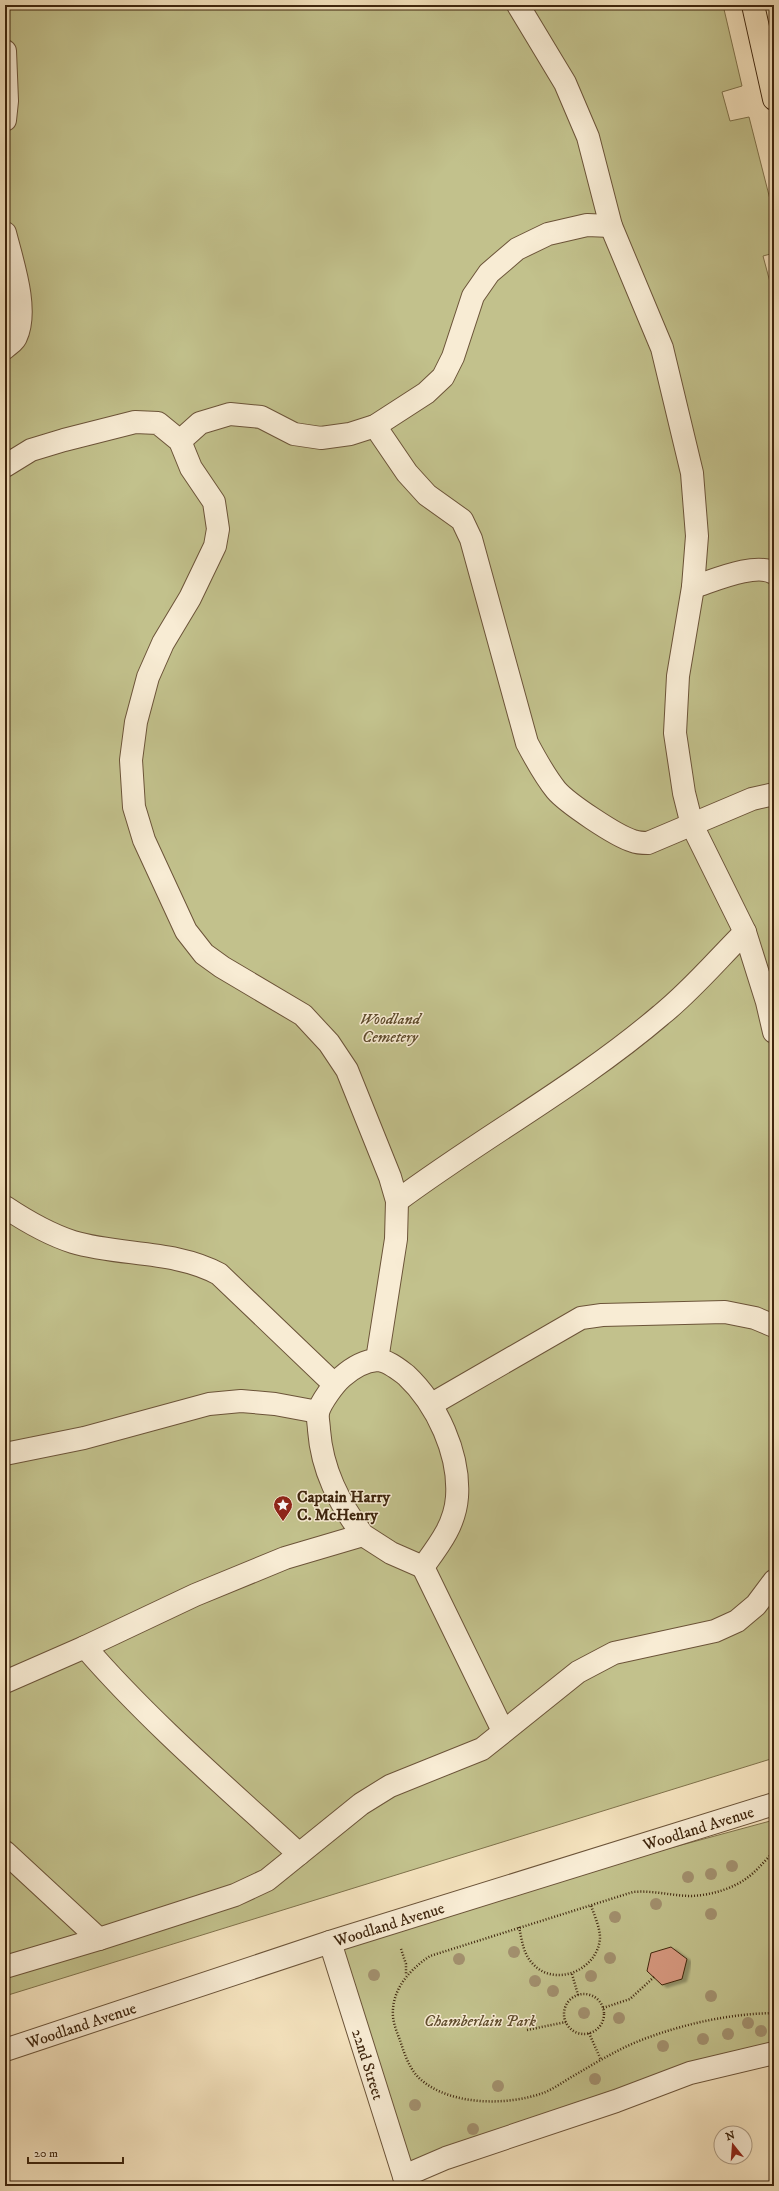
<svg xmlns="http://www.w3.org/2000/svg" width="779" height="2191" font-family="'IM FELL DW Pica',serif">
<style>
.green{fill:#c2c18c;stroke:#80734c}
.building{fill:#d6987f;stroke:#3e250d;filter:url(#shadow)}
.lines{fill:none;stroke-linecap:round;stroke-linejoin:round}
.minor-casing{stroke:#6c5439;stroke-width:24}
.major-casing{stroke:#3e250d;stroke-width:24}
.path{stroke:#3e250d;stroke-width:2.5;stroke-dasharray:1 2;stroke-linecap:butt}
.minor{stroke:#f8ecd4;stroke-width:22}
.major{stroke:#f4e2bd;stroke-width:22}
.tree{fill:#a2906e}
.labels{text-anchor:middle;stroke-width:3;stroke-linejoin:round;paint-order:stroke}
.park-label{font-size:16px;font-style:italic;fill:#5f4c2d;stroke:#f8ecd4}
.poi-label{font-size:16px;font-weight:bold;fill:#3e250d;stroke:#f8ecd4;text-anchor:start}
.street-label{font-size:16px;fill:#3e250d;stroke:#f8ecd4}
</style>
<defs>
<filter id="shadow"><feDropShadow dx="4.5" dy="2.5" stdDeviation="1" flood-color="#0004"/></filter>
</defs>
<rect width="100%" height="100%" fill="#f4e2bd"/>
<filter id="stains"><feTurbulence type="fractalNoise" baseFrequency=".005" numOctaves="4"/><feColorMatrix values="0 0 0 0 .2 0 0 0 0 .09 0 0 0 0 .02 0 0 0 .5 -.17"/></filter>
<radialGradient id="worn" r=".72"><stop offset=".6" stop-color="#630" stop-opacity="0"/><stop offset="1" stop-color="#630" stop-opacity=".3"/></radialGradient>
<!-- green -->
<g class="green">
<polygon points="5,5 723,5 742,86 722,92 730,121 749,117 774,215 774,253 763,256 771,286 774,286 774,1758 5,1996"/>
<polygon points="774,1820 774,2056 408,2164 330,1942 393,1923"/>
</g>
<!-- building -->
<polygon class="building" points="671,1947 687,1959 682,1979 662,1985 647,1971 651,1953"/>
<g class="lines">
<!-- minor casing -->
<g class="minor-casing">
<g id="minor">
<polyline points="518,5 565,83 588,137 611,226 662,348 692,473 697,536 693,587 678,676 675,733 684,793 692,825 745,932 767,1002 774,1032"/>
<polyline points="5,51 7,101 5,120"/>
<path d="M5 233C12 261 29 310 16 337 15 341 8 345 5 348"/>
<path d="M375 426 407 473 427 495 462 520 471 539 527 743C536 760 544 775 556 790 567 803 616 836 633 841 638 843 643 843 648 843L752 799 774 794"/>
<polyline points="180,441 200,423 230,414 261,417 294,434 321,438 350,434 375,426 426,393 443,377 453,357 473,296 489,273 517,249 548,234 587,225 611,226"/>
<polyline points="5,466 31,450 64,440 135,422 158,423 180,441 191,468 214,502 218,529 215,546 190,598 163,643 148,677 136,722 131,760 134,807 144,840 186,931 204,954 222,967 303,1015 329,1043 347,1070 390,1177 397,1201 396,1239 377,1360"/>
<path d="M693 587C713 581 755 562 774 573"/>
<path d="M397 1201C483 1137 579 1085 661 1015 691 991 717 960 745 932"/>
<path d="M5 1207C26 1221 48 1234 73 1242 120 1256 175 1250 219 1274L334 1384"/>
<polyline points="432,1404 581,1318 602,1315 725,1312 755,1318 774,1326"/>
<polyline points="5,1454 84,1438 209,1404 241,1401 275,1404 318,1412"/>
<polyline points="423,1567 503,1731"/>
<path d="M85 1647 195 1595 285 1558 363 1535 391 1553 423 1567C439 1545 455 1525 457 1497 460 1454 437 1404 406 1375 398 1369 387 1360 377 1360 364 1361 351 1369 342 1377 334 1384 321 1402 318 1412 317 1417 319 1425 319 1430 322 1470 339 1503 363 1535"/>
<path d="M5 1682 85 1647C150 1722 226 1787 299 1854"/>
<polyline points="5,1852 99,1939 235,1895 267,1880 361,1804 390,1786 482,1749 578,1672 614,1653 715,1631 737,1621 756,1605 774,1581"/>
<path id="s1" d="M330 1942 407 2186"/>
<polyline points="5,1967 99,1939"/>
<path id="s2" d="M5 2050 330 1942 774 1804"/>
<polyline points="404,2176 446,2158 616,2101 690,2073 774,2053"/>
</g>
</g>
<!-- major casing -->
<g class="major-casing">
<polyline id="major" points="753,5 774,99"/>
</g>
<!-- path -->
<g class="path">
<path d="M774 1852C765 1860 757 1871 747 1878 732 1889 711 1895 692 1896 672 1896 653 1890 633 1892L430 1956C409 1970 391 1990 393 2017 394 2025 397 2033 400 2040 404 2053 409 2068 419 2078 449 2106 507 2106 543 2093 554 2089 564 2081 575 2075 597 2062 620 2048 644 2039 687 2023 729 2014 774 2013"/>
<path d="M519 1927C522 1940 523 1954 533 1964 555 1988 598 1970 600 1938 600 1927 594 1915 591 1905"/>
<polyline points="401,1949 406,1964 406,1975"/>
<polyline points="572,1974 578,1995"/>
<circle cx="584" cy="2014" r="20"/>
<polyline points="603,2008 630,1999 654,1977"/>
<polyline points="527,2030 566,2022"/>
<polyline points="589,2033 601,2060"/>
</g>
<!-- minor -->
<use href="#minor" class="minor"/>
<!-- major -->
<use href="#major" class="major"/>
</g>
<!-- trees -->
<g class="tree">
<circle cx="732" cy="1866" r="6"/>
<circle cx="711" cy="1874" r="6"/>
<circle cx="688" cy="1877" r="6"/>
<circle cx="656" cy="1904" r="6"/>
<circle cx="711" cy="1914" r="6"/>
<circle cx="615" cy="1917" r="6"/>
<circle cx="514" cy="1952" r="6"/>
<circle cx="610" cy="1958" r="6"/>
<circle cx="459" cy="1959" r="6"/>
<circle cx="374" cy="1975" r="6"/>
<circle cx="591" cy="1976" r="6"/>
<circle cx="535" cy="1981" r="6"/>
<circle cx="553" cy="1991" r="6"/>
<circle cx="711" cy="1996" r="6"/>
<circle cx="584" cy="2013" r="6"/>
<circle cx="619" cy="2018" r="6"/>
<circle cx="748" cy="2023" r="6"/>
<circle cx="761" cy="2031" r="6"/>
<circle cx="728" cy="2034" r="6"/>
<circle cx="703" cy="2039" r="6"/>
<circle cx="663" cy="2046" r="6"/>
<circle cx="595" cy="2079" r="6"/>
<circle cx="498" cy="2086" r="6"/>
<circle cx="415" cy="2105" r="6"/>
<circle cx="473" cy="2129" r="6"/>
</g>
<!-- icons -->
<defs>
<g id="sight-pin" transform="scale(1)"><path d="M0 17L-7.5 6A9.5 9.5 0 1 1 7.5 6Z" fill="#8f2418" stroke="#f8ecd4"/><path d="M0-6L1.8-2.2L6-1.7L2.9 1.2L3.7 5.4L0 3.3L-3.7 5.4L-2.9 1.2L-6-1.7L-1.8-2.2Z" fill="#fff"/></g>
</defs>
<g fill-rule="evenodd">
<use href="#sight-pin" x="283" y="1505"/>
</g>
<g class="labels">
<!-- park labels -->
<g class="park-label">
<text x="390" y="1024">Woodland<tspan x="390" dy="18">Cemetery</tspan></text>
<text x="480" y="2026">Chamberlain Park</text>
</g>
<!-- poi labels -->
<g class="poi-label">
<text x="297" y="1502">Captain Harry<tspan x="297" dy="18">C. McHenry</tspan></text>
</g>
<!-- street labels -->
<g class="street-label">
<text dy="6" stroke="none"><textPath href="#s2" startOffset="728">Woodland Avenue</textPath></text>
<text dy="6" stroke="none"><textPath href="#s2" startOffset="404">Woodland Avenue</textPath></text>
<text dy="6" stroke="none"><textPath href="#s2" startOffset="80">Woodland Avenue</textPath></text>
<text dy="6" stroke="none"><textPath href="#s1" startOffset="128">22nd Street</textPath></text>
</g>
</g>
<!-- margin -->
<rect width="779" height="2191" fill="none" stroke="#f4e2bd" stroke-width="20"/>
<rect x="6" y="6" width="767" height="2179" fill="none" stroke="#3e250d" stroke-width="2"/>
<rect x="10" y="10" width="759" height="2171" fill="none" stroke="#3e250d"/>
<!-- north arrow -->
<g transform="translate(733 2145) rotate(343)"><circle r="19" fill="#f8ecd4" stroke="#ae9c84"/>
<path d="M0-3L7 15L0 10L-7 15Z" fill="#8f2418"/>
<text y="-6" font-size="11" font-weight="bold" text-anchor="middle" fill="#3e250d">N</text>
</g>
<!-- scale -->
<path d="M28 2157v6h95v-6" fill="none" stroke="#3e250d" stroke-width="2"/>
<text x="34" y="2157" font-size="12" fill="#3e250d" stroke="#f8ecd4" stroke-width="3" paint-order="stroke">20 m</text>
<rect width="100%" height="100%" filter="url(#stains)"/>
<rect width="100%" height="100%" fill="url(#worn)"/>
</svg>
